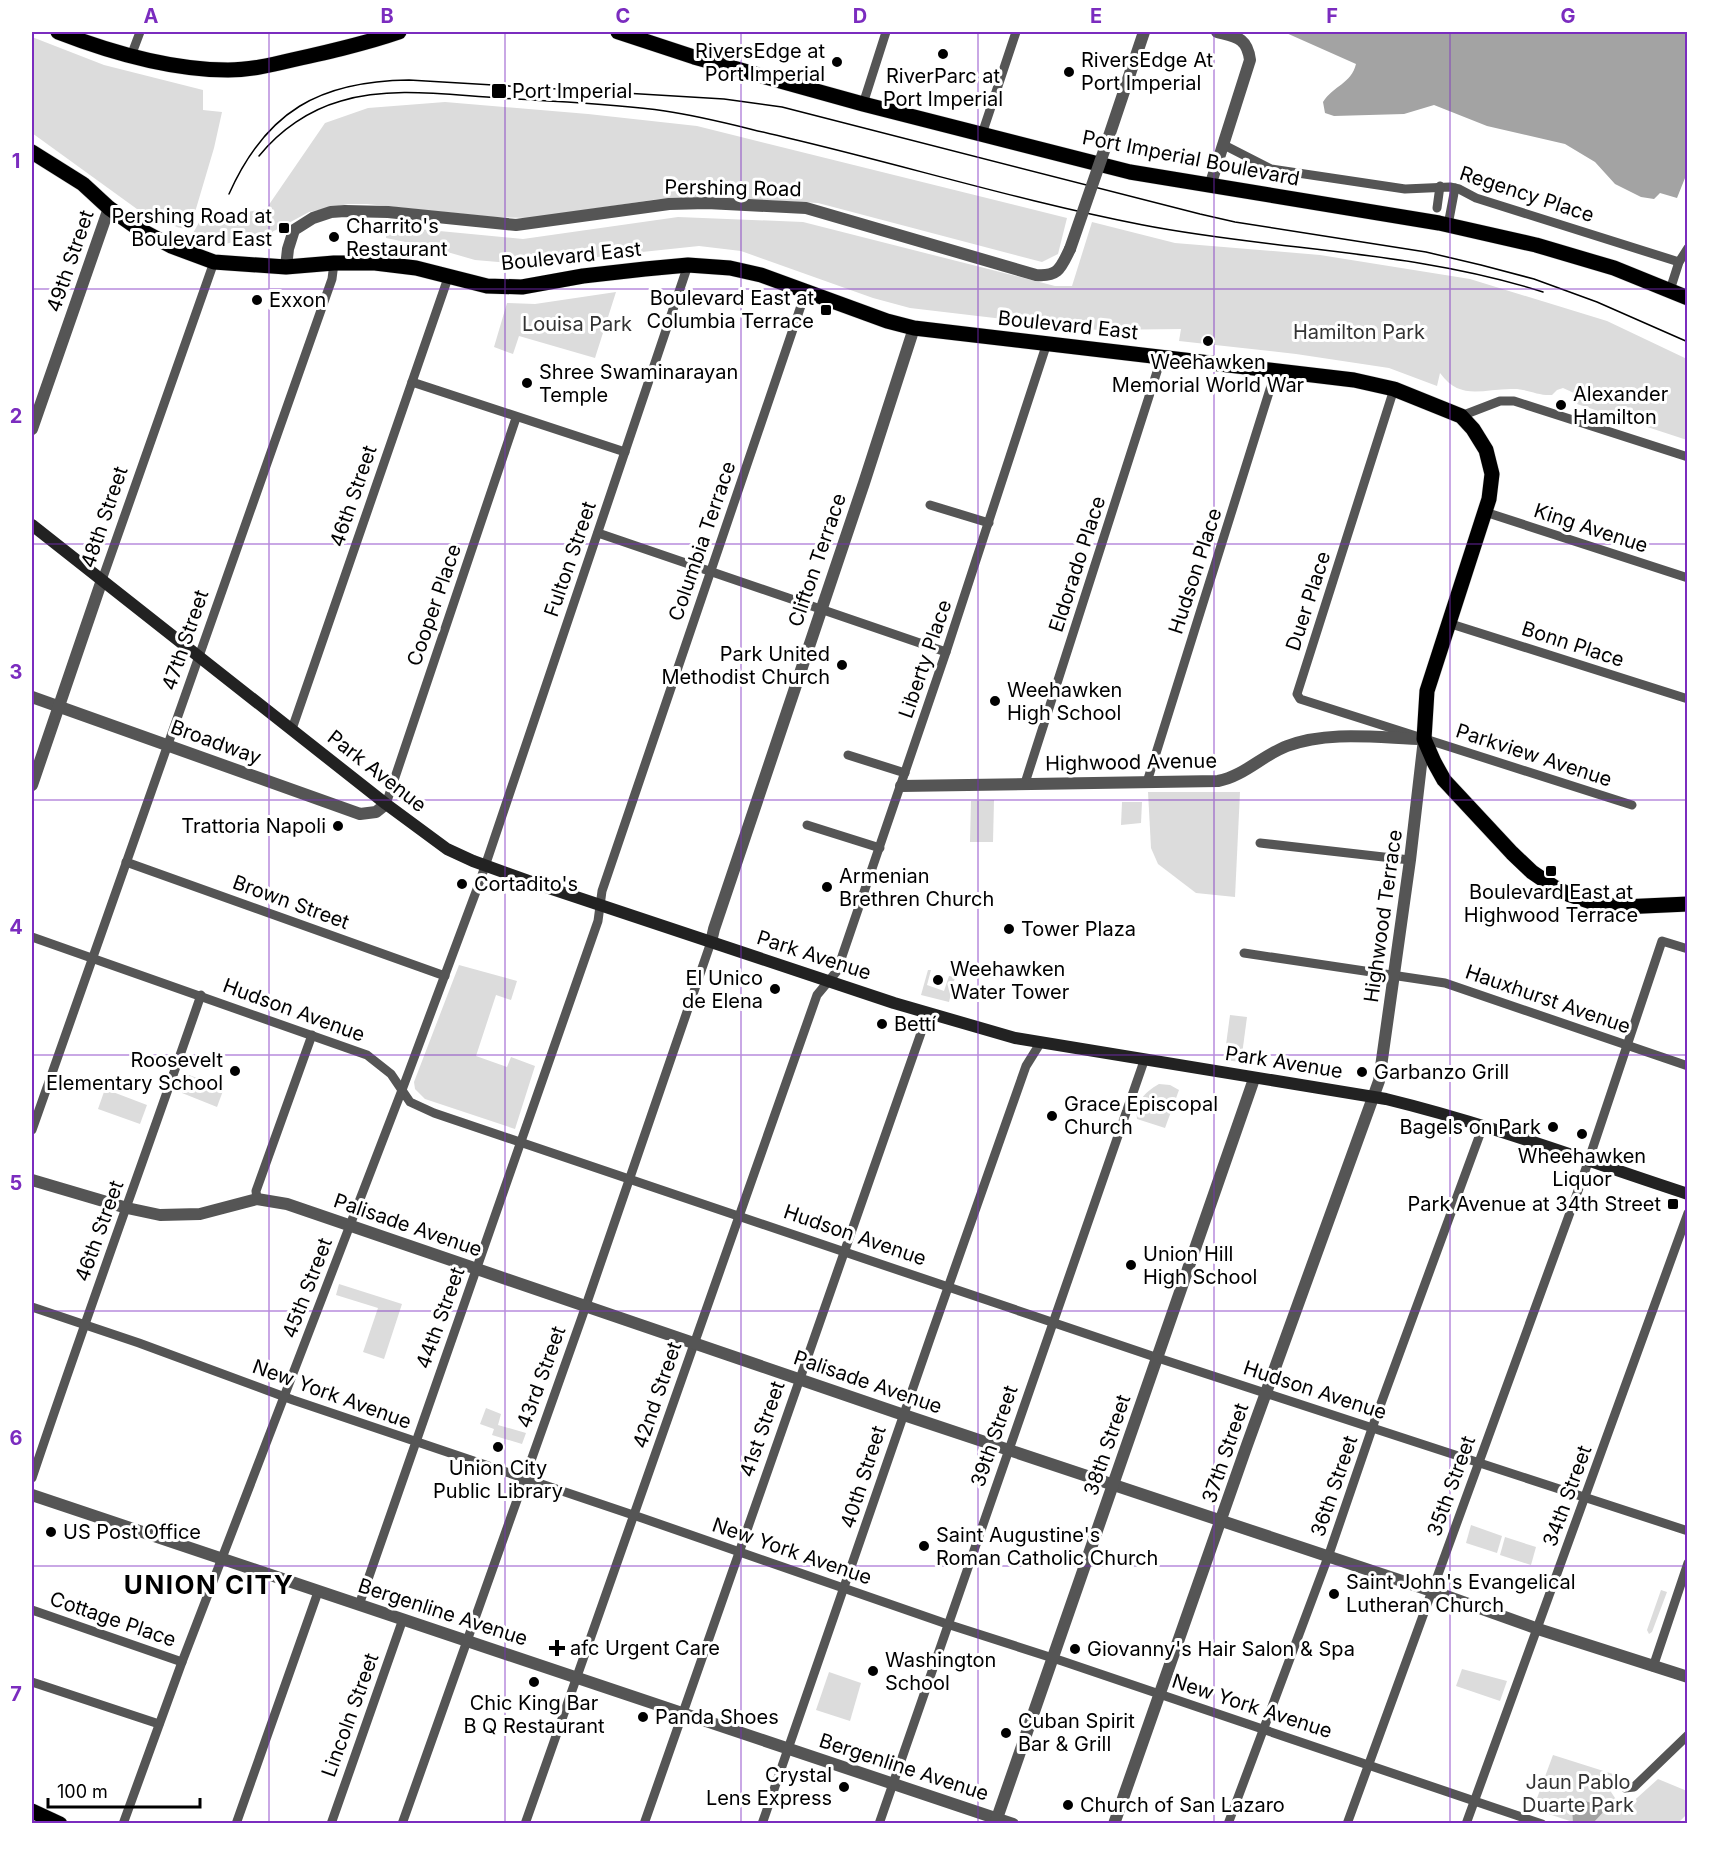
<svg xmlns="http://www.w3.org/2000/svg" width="1719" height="1855" font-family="Inter,sans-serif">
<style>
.green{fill:#dcdcdc}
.water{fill:#a3a3a3}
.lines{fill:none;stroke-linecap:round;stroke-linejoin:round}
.primary-casing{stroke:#dbdbdb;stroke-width:16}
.minor{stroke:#555;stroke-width:9}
.tertiary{stroke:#555;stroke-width:12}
.secondary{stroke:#222;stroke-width:12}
.primary{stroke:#000;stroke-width:15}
.tram{stroke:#000;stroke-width:1.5}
.tertiary-bridge{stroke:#555;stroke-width:12}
.grid{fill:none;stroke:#7b2cbf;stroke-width:1.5;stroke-opacity:0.55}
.poi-dot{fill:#000;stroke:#fff;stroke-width:2}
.labels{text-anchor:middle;stroke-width:6;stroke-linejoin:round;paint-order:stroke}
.poi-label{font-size:20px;fill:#000;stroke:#fff;text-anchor:start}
.street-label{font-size:20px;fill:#000;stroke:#fff}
.park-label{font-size:20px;fill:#333;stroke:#fff}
.district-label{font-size:26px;font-weight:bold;letter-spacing:1.5px;fill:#000;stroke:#fff}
.neatline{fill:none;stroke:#7b2cbf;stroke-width:2}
.grid-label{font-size:20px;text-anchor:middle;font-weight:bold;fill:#7b2cbf}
</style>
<rect width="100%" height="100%" fill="#fff"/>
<!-- green -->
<g class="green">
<path d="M32 37 104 65 203 90V110L222 112 214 148 190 229C174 230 164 217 148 217L32 133Z"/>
<polygon points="445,102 588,114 697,126 1067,218 1058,254 1042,262 818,203 744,199 659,199 531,218 492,217 367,204 348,204 309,212 246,246 242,240 225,244 192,235 201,219 266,209 325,123 368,108"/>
<path d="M678 217 803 222 1055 286H1072L1092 222 1175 243 1320 255 1470 279 1607 321 1687 359V440L1577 404 1574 393 1563 388 1557 390 1552 395C1539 396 1527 389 1514 389 1484 388 1461 402 1440 373L1437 386 1389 368 1296 354 1179 341 1181 329 1098 330 910 308 873 298 741 251 699 246 604 256 543 266 475 260 430 247 386 238 387 226 523 239Z"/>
<polygon points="616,292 595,358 519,336 513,354 494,347 507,303 535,304"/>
<polygon points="1148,792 1240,792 1235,897 1196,893 1158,864 1151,848"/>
<polygon points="994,800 993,842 970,842 971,801"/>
<polygon points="1122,802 1142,802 1141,823 1121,825"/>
<polygon points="459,965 517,981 511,1000 496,995 476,1056 507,1067 511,1057 535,1066 515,1129 425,1099 415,1089 414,1082"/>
<polygon points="928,970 931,970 927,985 944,991 949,976 955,977 949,1002 921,995"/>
<polygon points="1230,1015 1247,1017 1241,1062 1224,1060"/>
<polygon points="189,1075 224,1088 217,1107 182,1093"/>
<path d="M1159 1084 1170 1085 1179 1090 1165 1128 1137 1119C1135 1102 1145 1092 1159 1084Z"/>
<polygon points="105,1089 147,1105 140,1124 98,1109"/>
<polygon points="339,1284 402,1304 384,1359 363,1352 378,1308 336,1295"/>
<polygon points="486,1408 501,1414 498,1425 526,1433 522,1444 492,1435 494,1429 480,1424"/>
<polygon points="1471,1525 1502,1536 1497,1553 1466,1543"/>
<polygon points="1505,1537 1536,1547 1531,1565 1500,1555"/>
<polygon points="1661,1590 1667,1592 1652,1632 1649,1634 1647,1630"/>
<polygon points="1462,1669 1507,1681 1500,1701 1456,1686"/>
<polygon points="829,1672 861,1683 850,1721 816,1710"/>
<polygon points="1553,1755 1613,1774 1611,1792 1617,1801 1628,1806 1658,1779 1687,1791 1687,1814 1678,1823 1576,1823 1533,1809"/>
</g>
<!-- water -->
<g class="water">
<path d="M1284 32H1687V173L1677 198 1660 193 1654 199 1641 197 1615 184 1595 162 1565 144 1487 126 1434 105 1404 114 1334 116 1325 113 1323 102C1334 85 1351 84 1356 64Z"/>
<polygon points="1582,1800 1607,1808 1593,1823 1573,1823 1572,1806"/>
</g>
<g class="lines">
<!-- primary casing -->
<g class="primary-casing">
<g id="primary">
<path d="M58 32C112 53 170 70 228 70 250 70 271 65 292 60 328 52 364 44 399 32"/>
<polyline points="618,32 694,57 863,104 1130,172 1439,223 1536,245 1614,268 1688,298"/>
<polyline points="32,152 83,184 109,208 139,229 171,246 214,262 286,267 334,263 375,263 416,268 487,286 522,287 583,276 645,269 688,265 730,268 761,275 887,321 914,328 1354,380 1394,389 1461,416 1473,429 1486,450 1492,474 1489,499 1427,691 1424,739 1434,762 1444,780 1512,853 1532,872 1554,887 1570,895 1594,903 1622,907 1688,904"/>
<polyline points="32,1811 60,1824"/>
</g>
</g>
<!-- minor -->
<g class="minor">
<polyline points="131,56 140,32"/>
<polyline points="863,104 886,32"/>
<polyline points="982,134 1016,32"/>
<polyline points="1224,145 1271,169 1405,189 1450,187 1459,189 1476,198 1679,262"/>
<polyline points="1437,208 1440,186"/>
<polyline points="1448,225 1455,188"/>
<polyline points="1670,290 1679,262 1688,248"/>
<polyline points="412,382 625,452"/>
<polyline points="1394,389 1297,694 1300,699 1632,805"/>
<polyline points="1461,416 1500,401 1514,401 1688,457"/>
<polyline points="930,505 989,523"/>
<polyline points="1485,512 1688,578"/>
<polyline points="598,533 946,652"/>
<polyline points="102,580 214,262"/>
<polyline points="1448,623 1688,699"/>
<polyline points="292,729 449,275"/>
<polyline points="848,755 905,773"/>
<polyline points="1147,782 1276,370"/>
<polyline points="1025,783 1162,356"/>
<polyline points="386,804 516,418"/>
<polyline points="807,825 880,848"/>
<polyline points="1260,843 1410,860"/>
<polyline points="126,862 445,976"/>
<polyline points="32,937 367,1055 391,1074 410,1102 434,1113 1158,1358 1688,1531"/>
<polyline points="1244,953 1445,983 1688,1066"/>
<polyline points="32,1130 332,279 334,263"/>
<polyline points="257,1199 256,1191 312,1035"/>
<polyline points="32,1307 139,1343 293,1400 642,1518 947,1624 1062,1661 1542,1824"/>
<path d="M32 1478C86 1317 145 1157 201 995"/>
<polyline points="359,1605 598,921 602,891 806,291"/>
<polyline points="32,1610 182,1662"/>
<polyline points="1653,1667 1688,1563"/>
<polyline points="32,1682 159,1724"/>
<polyline points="1625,1788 1634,1787 1688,1735"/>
<polyline points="123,1824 182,1662 402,1090 480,881 688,265"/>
<polyline points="236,1824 318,1592"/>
<polyline points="331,1824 403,1619"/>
<polyline points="402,1824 582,1317 711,942"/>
<polyline points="525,1824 817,995 837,971 946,652 1047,343"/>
<polyline points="644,1824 928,1013"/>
<path d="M762 1824C850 1571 936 1318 1026 1066L1041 1042"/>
<polyline points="879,1824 1144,1061"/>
<polyline points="1228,1824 1328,1557 1376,1417 1483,1126"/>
<polyline points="1347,1824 1583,1177 1662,941 1688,949"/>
<polyline points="1466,1824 1688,1213"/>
</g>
<!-- tertiary -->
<g class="tertiary">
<polyline points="1105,148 1144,32"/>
<path d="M1210 186 1250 60C1247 37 1236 37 1217 32"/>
<path d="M286 267 288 249 294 230 313 218 331 212 345 211 388 212 516 225 669 204 707 203 806 208 1036 275C1059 277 1061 267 1070 249"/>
<polyline points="32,429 109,208"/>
<polyline points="32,697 360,814 376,812 386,804"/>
<polyline points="32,785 102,580"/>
<path d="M901 786 1218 781C1244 776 1263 755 1287 746 1329 730 1380 738 1424 739L1410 860 1379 1081 1247 1445 1114 1824"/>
<polyline points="711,942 714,929 864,483 914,328"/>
<polyline points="32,1180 127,1208 160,1215 200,1214 257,1199 287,1204 895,1412 1432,1591 1538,1629 1688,1677"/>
<polyline points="32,1495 1013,1824"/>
<polyline points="995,1824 1254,1079"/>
</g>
<!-- secondary -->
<path class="secondary" d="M32 525 386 804 447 849 473 861 534 883 894 1003 1015 1038 1386 1099C1489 1124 1587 1161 1688 1194"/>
<!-- primary -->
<use href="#primary" class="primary"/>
<!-- tram -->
<g class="tram">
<path d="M259 156C280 130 309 110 341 101 391 86 448 95 499 98 555 102 610 103 665 111 707 117 748 129 788 138 907 166 1024 202 1143 225 1276 251 1413 250 1543 292"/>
<path d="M229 194C266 111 320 81 409 80L724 99 782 107 1200 214 1235 222 1426 252 1481 265 1534 279 1597 302 1688 342"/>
</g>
<!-- tertiary-bridge -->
<polyline class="tertiary-bridge" points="1070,249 1105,148"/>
</g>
<!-- grid -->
<path class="grid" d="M269 32V1824M505 32V1824M741 32V1824M978 32V1824M1214 32V1824M1450 32V1824M32 289H1688M32 544H1688M32 800H1688M32 1055H1688M32 1311H1688M32 1566H1688"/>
<!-- markers -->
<g class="poi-dot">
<circle cx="943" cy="54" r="6"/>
<circle cx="837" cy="62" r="6"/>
<circle cx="1069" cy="72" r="6"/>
<rect x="491" y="83" width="16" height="16" rx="3"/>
<rect x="278" y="222" width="12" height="12" rx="3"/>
<circle cx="334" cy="237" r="6"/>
<circle cx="257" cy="300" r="6"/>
<rect x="820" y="304" width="12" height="12" rx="3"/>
<circle cx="1208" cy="341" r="6"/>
<circle cx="527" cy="383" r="6"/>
<circle cx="1561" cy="405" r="6"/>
<circle cx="842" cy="665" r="6"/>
<circle cx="995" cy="701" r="6"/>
<circle cx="338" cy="826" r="6"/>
<rect x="1545" y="865" width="12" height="12" rx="3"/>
<circle cx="462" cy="884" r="6"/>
<circle cx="827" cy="887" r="6"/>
<circle cx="1009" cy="929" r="6"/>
<circle cx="938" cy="980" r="6"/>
<circle cx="775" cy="989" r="6"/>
<circle cx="882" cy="1024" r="6"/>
<circle cx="235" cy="1071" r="6"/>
<circle cx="1362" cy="1072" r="6"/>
<circle cx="1052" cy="1116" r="6"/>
<circle cx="1553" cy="1127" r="6"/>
<circle cx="1582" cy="1134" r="6"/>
<rect x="1667" y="1198" width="12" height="12" rx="3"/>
<circle cx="1131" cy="1265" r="6"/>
<circle cx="498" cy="1447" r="6"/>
<circle cx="51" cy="1532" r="6"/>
<circle cx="924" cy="1546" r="6"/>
<circle cx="1334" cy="1594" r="6"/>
<path d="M554 1639h6v6h6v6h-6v6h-6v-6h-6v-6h6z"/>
<circle cx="1075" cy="1649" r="6"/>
<circle cx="873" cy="1671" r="6"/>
<circle cx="534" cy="1682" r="6"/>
<circle cx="643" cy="1717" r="6"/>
<circle cx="1006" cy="1733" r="6"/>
<circle cx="844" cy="1787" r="6"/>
<circle cx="1068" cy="1805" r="6"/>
</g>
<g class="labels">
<!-- poi labels -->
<g class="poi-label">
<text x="825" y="58" text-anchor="end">RiversEdge at<tspan x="825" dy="23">Port Imperial</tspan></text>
<text x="1081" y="67">RiversEdge At<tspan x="1081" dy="23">Port Imperial</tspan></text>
<text x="943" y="83" text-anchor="middle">RiverParc at<tspan x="943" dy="23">Port Imperial</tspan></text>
<text x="512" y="98">Port Imperial</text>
<text x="272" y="223" text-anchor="end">Pershing Road at<tspan x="272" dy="23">Boulevard East</tspan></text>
<text x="346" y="233">Charrito's<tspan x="346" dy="23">Restaurant</tspan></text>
<text x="814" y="305" text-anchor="end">Boulevard East at<tspan x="814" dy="23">Columbia Terrace</tspan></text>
<text x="269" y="307">Exxon</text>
<text x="1208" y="369" text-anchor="middle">Weehawken<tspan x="1208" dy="23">Memorial World War</tspan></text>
<text x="539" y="379">Shree Swaminarayan<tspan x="539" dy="23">Temple</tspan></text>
<text x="1573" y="401">Alexander<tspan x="1573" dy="23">Hamilton</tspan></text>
<text x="830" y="661" text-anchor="end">Park United<tspan x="830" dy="23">Methodist Church</tspan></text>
<text x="1007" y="697">Weehawken<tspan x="1007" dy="23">High School</tspan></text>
<text x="326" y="833" text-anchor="end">Trattoria Napoli</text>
<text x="839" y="883">Armenian<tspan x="839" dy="23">Brethren Church</tspan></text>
<text x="474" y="891">Cortadito's</text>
<text x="1551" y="899" text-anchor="middle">Boulevard East at<tspan x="1551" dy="23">Highwood Terrace</tspan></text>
<text x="1021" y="936">Tower Plaza</text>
<text x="950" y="976">Weehawken<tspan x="950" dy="23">Water Tower</tspan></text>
<text x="763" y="985" text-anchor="end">El Unico<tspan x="763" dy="23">de Elena</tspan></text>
<text x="894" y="1031">Bettí</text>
<text x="223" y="1067" text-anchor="end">Roosevelt<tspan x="223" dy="23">Elementary School</tspan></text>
<text x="1374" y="1079">Garbanzo Grill</text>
<text x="1064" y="1111">Grace Episcopal<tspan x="1064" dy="23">Church</tspan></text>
<text x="1541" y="1134" text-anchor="end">Bagels on Park</text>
<text x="1582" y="1163" text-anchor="middle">Wheehawken<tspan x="1582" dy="23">Liquor</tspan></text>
<text x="1661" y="1211" text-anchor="end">Park Avenue at 34th Street</text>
<text x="1143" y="1261">Union Hill<tspan x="1143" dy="23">High School</tspan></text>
<text x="498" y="1475" text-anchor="middle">Union City<tspan x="498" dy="23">Public Library</tspan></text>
<text x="63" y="1539">US Post Office</text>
<text x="936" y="1542">Saint Augustine's<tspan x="936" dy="23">Roman Catholic Church</tspan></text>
<text x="1346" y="1589">Saint John's Evangelical<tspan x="1346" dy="23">Lutheran Church</tspan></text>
<text x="570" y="1655">afc Urgent Care</text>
<text x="1087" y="1656">Giovanny's Hair Salon &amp; Spa</text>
<text x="885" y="1667">Washington<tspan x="885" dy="23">School</tspan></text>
<text x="534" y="1710" text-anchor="middle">Chic King Bar<tspan x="534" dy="23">B Q Restaurant</tspan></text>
<text x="655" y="1724">Panda Shoes</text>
<text x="1018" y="1728">Cuban Spirit<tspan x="1018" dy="23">Bar &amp; Grill</tspan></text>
<text x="832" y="1782" text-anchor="end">Crystal<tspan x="832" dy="23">Lens Express</tspan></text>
<text x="1080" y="1812">Church of San Lazaro</text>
</g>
<!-- street labels -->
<g class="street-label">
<text transform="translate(1191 158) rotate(11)" y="7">Port Imperial Boulevard</text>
<text transform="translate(733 188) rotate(1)" y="7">Pershing Road</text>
<text transform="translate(1527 194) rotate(18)" y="7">Regency Place</text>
<text transform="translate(571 256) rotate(-6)" y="7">Boulevard East</text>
<text transform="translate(70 261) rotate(-71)" y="7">49th Street</text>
<text transform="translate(1068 325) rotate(6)" y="7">Boulevard East</text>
<text transform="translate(353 496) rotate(-71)" y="7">46th Street</text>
<text transform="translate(104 517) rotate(-71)" y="7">48th Street</text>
<text transform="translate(1591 528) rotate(18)" y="7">King Avenue</text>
<text transform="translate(702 541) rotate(-71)" y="7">Columbia Terrace</text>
<text transform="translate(570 559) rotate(-71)" y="7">Fulton Street</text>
<text transform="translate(817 560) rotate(-71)" y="7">Clifton Terrace</text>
<text transform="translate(1077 564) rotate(-72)" y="7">Eldorado Place</text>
<text transform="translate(1195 571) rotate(-72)" y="7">Hudson Place</text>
<text transform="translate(1308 601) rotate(-72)" y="7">Duer Place</text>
<text transform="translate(434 605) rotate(-71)" y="7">Cooper Place</text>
<text transform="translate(185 640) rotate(-71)" y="7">47th Street</text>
<text transform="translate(1573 644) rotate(18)" y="7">Bonn Place</text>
<text transform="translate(925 659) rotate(-71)" y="7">Liberty Place</text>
<text transform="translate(216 742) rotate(20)" y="7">Broadway</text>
<text transform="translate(1534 755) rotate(18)" y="7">Parkview Avenue</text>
<text transform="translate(1131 762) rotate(-1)" y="7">Highwood Avenue</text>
<text transform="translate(377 771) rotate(38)" y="7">Park Avenue</text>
<text transform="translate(291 902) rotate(20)" y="7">Brown Street</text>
<text transform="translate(1383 916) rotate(-82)" y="7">Highwood Terrace</text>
<text transform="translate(814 955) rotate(18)" y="7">Park Avenue</text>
<text transform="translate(1548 999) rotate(19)" y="7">Hauxhurst Avenue</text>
<text transform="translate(294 1010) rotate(20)" y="7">Hudson Avenue</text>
<text transform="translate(1284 1062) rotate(9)" y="7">Park Avenue</text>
<text transform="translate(408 1225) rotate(19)" y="7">Palisade Avenue</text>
<text transform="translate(99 1231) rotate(-70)" y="7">46th Street</text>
<text transform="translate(855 1235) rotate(19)" y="7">Hudson Avenue</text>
<text transform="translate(307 1288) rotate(-69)" y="7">45th Street</text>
<text transform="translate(440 1318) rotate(-70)" y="7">44th Street</text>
<text transform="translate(541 1377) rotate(-70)" y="7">43rd Street</text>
<text transform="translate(868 1382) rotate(19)" y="7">Palisade Avenue</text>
<text transform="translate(1315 1390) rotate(18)" y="7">Hudson Avenue</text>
<text transform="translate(332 1394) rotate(20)" y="7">New York Avenue</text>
<text transform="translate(657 1395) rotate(-71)" y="7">42nd Street</text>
<text transform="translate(762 1429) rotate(-71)" y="7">41st Street</text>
<text transform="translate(994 1436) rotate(-71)" y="7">39th Street</text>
<text transform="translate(1107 1445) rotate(-71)" y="7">38th Street</text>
<text transform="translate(1225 1453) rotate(-71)" y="7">37th Street</text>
<text transform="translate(863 1477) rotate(-72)" y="7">40th Street</text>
<text transform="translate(1334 1486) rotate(-71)" y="7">36th Street</text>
<text transform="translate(1451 1486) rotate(-70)" y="7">35th Street</text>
<text transform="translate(1567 1496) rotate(-70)" y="7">34th Street</text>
<text transform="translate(792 1551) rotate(19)" y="7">New York Avenue</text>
<text transform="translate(443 1612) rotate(18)" y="7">Bergenline Avenue</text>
<text transform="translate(113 1619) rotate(19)" y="7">Cottage Place</text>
<text transform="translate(1252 1706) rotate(18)" y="7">New York Avenue</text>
<text transform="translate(350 1715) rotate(-70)" y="7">Lincoln Street</text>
<text transform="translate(904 1767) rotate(18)" y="7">Bergenline Avenue</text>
</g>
<!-- park labels -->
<g class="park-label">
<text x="577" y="331">Louisa Park</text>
<text x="1359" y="339">Hamilton Park</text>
<text x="1578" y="1789">Jaun Pablo<tspan x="1578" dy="23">Duarte Park</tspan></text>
</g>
<!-- district labels -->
<g class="district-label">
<text x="209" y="1594">UNION CITY</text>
</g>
</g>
<!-- border -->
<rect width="1719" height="1855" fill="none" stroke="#ffffff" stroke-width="66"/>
<!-- scale -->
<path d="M48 1798v9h152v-9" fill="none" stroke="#000000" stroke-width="3"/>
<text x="57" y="1798" font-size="18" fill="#000000" stroke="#ffffff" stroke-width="4.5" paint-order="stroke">100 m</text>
<rect x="33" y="33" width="1653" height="1789" class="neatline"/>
<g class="grid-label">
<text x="151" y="23">A</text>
<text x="387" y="23">B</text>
<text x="623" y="23">C</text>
<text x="860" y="23">D</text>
<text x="1096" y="23">E</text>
<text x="1332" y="23">F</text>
<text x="1568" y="23">G</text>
<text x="16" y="168">1</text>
<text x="16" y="423">2</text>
<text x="16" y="679">3</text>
<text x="16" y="934">4</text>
<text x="16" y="1190">5</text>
<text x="16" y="1445">6</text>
<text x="16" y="1701">7</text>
</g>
</svg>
